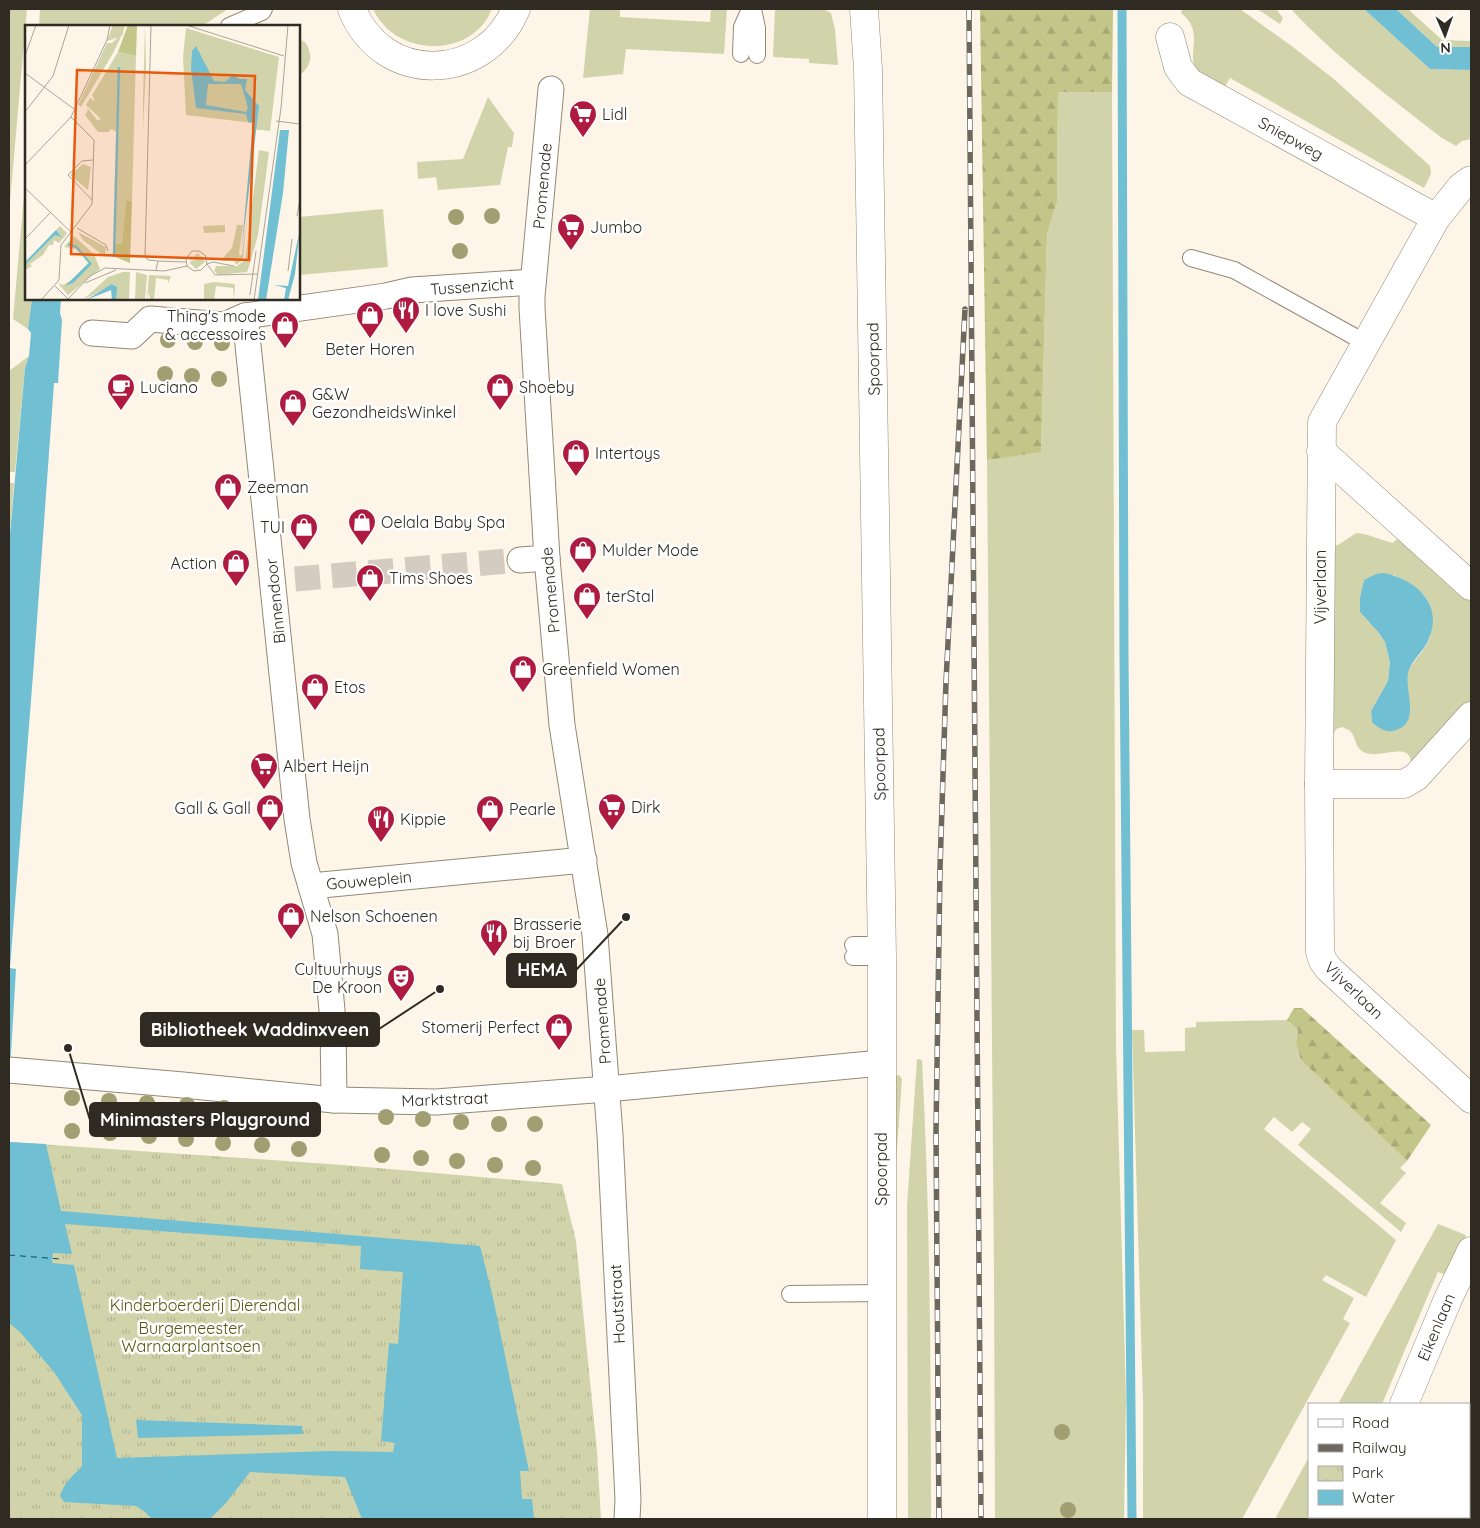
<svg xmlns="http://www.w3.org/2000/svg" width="1480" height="1528" font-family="Quicksand,sans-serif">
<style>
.green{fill:#d1d4ab;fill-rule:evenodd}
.forest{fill:url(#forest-firs)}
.park{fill:url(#park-tufts)}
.water{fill:#70bfd2;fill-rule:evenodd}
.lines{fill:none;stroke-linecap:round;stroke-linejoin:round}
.stream{stroke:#70bfd2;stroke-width:9}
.ferry{stroke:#064f5c;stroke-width:1;stroke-dasharray:6 5;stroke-linecap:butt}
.pedestrian-tunnel{stroke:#d4ccc0;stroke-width:25;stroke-dasharray:25 12;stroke-linecap:butt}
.service-casing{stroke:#948875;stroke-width:18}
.pedestrian-casing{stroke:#948875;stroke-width:27}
.minor-casing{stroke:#948875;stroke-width:29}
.service{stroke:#fff;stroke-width:16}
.pedestrian{stroke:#fff;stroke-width:25}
.minor{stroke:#fff;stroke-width:28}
.rail-casing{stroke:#6d675d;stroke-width:5.5}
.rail{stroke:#fff;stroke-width:4;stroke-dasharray:11;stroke-linecap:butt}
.tree{fill:#a19f71}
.labels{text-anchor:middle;stroke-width:5;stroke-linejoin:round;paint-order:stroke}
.poi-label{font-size:16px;fill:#2f2a22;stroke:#fff;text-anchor:start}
.street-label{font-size:16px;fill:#2f2a22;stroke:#fff}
.park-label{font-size:16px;fill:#555810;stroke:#fff}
.inset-river{fill:none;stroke:#70bfd2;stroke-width:2.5}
.inset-road{fill:none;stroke:#aba499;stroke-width:1}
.view{fill:#e8590c;fill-opacity:0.15;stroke:#e8590c;stroke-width:2.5}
.inset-edge{fill:none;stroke:#2f2a22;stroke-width:2.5}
.leader{fill:none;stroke:#2f2a22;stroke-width:2}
.callout-dot{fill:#2f2a22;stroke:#fff;stroke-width:2}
.callout{fill:#2f2a22;stroke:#2f2a22;stroke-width:2}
.callout-label{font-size:18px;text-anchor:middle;font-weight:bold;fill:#fff}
</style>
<defs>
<pattern id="forest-firs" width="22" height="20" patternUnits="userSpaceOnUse" patternTransform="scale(1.25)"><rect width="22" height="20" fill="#c2c688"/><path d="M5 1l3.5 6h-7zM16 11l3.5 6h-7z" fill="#a7aa75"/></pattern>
<pattern id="park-tufts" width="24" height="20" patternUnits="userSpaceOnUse" patternTransform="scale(1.25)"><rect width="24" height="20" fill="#d1d4ab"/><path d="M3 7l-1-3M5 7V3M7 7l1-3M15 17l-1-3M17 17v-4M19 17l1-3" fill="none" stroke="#b4b693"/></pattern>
</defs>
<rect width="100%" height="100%" fill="#fdf5e8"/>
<!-- green -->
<g class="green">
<polygon points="9,9 27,9 9,213"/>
<polygon points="40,9 228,9 202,26 39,26"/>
<path d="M373 9H492C471 60 395 57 373 9Z"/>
<polygon points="590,9 620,9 620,17 710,22 711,9 727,9 724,54 626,49 623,74 583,78"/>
<polygon points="775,9 823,9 831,13 835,29 838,65 809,63 809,59 773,57"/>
<path d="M1182 9H1240L1293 47 1335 80 1430 166 1431 174 1424 188 1230 78 1224 88C1215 83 1203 79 1197 71 1185 53 1206 33 1181 13Z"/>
<polygon points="1257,9 1276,9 1283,18 1280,24"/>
<path d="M1291 9H1364L1430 69 1471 70V139L1462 141 1456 146 1442 138C1392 99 1334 56 1291 9Z"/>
<polygon points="1396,9 1408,9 1442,40 1471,41 1471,47 1437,47"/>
<path d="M299 39 305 42C314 56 311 66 299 76Z"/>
<polygon points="1058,92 1112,92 1116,1044 1126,1398 1124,1519 995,1519 994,1275 987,460 1041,451 1047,234 1057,202"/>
<polygon points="488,97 514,133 512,147 508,147 500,185 438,190 436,177 418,179 417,162 463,159"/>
<polygon points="26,173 26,299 32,299 28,329 13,319"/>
<polygon points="383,209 388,267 299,275 299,217"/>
<polygon points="29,356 25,368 15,472 9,472 9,371"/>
<polygon points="9,483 14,483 9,545"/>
<path d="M1356 533C1369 534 1380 540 1393 543L1397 539 1399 533 1471 599V702L1410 769C1416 738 1382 759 1366 753 1354 749 1357 738 1350 731 1348 729 1345 729 1343 727L1336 729 1333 736V546L1338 545ZM1394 575C1416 586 1434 596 1432 623 1432 631 1430 639 1426 646 1413 666 1406 664 1407 691L1372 722 1371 711 1388 681 1390 662 1385 642 1379 633 1360 612V597L1364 580Z"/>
<polygon points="1287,1020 1298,1030 1296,1043 1301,1060 1407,1161 1400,1168 1406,1173 1380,1203 1406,1223 1401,1232 1298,1145 1311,1129 1302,1122 1292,1132 1274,1117 1264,1129 1396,1240 1366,1297 1326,1275 1322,1280 1354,1298 1343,1319 1350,1323 1242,1519 1143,1519 1143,1402 1132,1030 1144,1030 1145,1052 1185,1051 1185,1028 1196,1027 1196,1022"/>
<path d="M917 1059 922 1060C930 1213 931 1366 931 1519H908L907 1206Z"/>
<polygon points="899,1075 902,1079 894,1192 894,1076"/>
<polygon points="1438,1224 1466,1235 1449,1276 1438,1272 1382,1404 1338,1404"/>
<polygon points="1309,1457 1309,1517 1335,1517 1334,1519 1275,1519"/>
</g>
<!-- forest -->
<g class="forest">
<polygon points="980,9 1113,9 1112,92 1058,92 1057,202 1047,234 1041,452 987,460"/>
<polygon points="1294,1008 1302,1008 1431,1125 1407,1161 1301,1060 1296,1043 1298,1030 1287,1020"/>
</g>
<!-- park -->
<polygon class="park" points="9,1142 343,1165 562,1184 576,1241 597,1451 601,1519 9,1519"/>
<!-- water -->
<g class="water">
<polygon points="1364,9 1396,9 1437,47 1471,47 1471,70 1430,69"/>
<polygon points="32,299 61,299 60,313 62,320 58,383 54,383 34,662 10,968 16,969 9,1087 9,545 25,368 29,356 31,333 28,329"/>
<path d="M1383 573C1417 579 1445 606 1428 641 1423 652 1413 659 1409 670 1402 689 1424 724 1393 731 1385 732 1378 728 1372 722L1371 711 1388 681 1390 662 1385 642 1379 633 1360 612V597L1364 580 1376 574Z"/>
<path d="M9 1142 46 1144 61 1211 480 1246 492 1293 529 1471H520L522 1499H532L534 1519H362L345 1477 250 1472 226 1503 210 1519H152L145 1512 136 1506 64 1502 60 1496C64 1483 72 1476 82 1467V1415L54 1372 20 1332 9 1323ZM65 1224 361 1246 360 1269 403 1272 398 1344 389 1343 381 1441 395 1443 393 1452 330 1451 117 1458 74 1265 52 1263 53 1253 72 1254Z"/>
<polygon points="136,1420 302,1426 303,1434 138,1438"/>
</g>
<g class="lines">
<!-- stream -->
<polyline class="stream" points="1122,9 1124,656 1132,1519"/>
<!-- ferry -->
<polyline class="ferry" points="9,1255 60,1259"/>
<!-- pedestrian-tunnel -->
<polyline class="pedestrian-tunnel" points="295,579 520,560"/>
<!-- service casing -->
<g class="service-casing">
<g id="service">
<polyline points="753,9 757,28 757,55"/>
<polyline points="229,26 262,12 264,9"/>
<polyline points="741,54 742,27 750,9"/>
<polyline points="1191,258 1234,270 1366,343"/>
<polyline points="853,945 882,945"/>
<polyline points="853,957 882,957"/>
<polyline points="790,1294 881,1293"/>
</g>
</g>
<!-- pedestrian casing -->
<g class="pedestrian-casing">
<g id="pedestrian">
<polyline points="551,89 532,296 532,308 547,558 562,725 595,935 610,1135 628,1499 627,1519"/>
<polyline points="245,316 297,819 304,863 325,934 333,1021 334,1100"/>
<polyline points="92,333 132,336 150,319 224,325 245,316 386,296 412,290 533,282"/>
<polyline points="520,560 547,558"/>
<polyline points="311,886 584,860"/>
<polyline points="9,1070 183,1085 334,1100 436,1102 607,1089 881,1063"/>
</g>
</g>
<!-- minor casing -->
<g class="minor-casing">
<g id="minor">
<path d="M352 9C382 85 484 84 516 9"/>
<polyline points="864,9 868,69 882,957 882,1519"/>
<polyline points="1170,37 1178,67 1189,82 1436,218"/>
<polyline points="1471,180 1461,187 1436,218 1322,422 1319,784 1320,952 1323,961 1329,969 1471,1099"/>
<polyline points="1321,451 1471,586"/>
<polyline points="1319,784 1404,784 1416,777 1471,716"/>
<polyline points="1404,1404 1448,1299 1471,1251"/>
<polyline points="1356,1519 1357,1517"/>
</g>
</g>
<!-- service -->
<use href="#service" class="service"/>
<!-- pedestrian -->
<use href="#pedestrian" class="pedestrian"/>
<!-- minor -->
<use href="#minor" class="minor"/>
<!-- rail casing -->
<g class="rail-casing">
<g id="rail">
<polyline points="969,9 981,1519"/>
<polyline points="939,1519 936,1132 940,869 946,682 965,309"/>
</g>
</g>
<!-- rail -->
<use href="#rail" class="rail"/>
</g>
<!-- trees -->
<g class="tree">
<circle cx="492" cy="216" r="8"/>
<circle cx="456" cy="217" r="8"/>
<circle cx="460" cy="251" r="8"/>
<circle cx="168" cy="340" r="8"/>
<circle cx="195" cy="342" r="8"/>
<circle cx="222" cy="343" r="8"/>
<circle cx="165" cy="374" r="8"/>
<circle cx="192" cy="376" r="8"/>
<circle cx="219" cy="379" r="8"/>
<circle cx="72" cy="1098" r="8"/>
<circle cx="109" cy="1101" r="8"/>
<circle cx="147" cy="1103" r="8"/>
<circle cx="187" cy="1105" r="8"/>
<circle cx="224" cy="1108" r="8"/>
<circle cx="386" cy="1117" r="8"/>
<circle cx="423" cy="1119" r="8"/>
<circle cx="461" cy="1122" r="8"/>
<circle cx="499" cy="1124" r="8"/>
<circle cx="535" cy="1124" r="8"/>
<circle cx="72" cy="1131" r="8"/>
<circle cx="110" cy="1133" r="8"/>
<circle cx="149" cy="1136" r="8"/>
<circle cx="186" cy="1139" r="8"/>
<circle cx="223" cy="1143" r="8"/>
<circle cx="262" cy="1145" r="8"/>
<circle cx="299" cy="1149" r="8"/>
<circle cx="382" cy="1155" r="8"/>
<circle cx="421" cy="1158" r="8"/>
<circle cx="457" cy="1161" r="8"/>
<circle cx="495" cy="1165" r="8"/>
<circle cx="533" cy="1168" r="8"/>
<circle cx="1062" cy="1432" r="8"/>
<circle cx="1068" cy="1510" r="8"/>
</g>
<!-- icons -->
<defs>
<g id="supermarket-pin" transform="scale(1.4375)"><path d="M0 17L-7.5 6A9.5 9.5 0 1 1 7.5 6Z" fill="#ae1a40" stroke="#fff"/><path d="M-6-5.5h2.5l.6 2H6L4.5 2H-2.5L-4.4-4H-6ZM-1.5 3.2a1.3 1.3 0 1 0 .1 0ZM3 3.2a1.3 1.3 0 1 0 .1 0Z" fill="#fff"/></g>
<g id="restaurant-pin" transform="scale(1.4375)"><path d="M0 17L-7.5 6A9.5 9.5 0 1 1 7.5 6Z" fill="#ae1a40" stroke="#fff"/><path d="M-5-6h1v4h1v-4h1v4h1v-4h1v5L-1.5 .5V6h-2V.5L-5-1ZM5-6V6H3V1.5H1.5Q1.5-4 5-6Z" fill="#fff"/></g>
<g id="shop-pin" transform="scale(1.4375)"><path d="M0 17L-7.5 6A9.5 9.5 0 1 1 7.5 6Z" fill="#ae1a40" stroke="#fff"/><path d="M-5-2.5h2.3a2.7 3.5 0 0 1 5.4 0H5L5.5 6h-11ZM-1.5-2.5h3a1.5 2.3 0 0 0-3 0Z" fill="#fff"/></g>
<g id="cafe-pin" transform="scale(1.4375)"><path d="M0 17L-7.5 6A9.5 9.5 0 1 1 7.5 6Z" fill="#ae1a40" stroke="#fff"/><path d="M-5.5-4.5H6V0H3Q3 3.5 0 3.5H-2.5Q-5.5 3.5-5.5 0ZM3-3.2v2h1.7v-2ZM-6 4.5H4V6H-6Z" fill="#fff"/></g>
<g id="theatre-pin" transform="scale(1.4375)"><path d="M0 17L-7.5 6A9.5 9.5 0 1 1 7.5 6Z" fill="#ae1a40" stroke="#fff"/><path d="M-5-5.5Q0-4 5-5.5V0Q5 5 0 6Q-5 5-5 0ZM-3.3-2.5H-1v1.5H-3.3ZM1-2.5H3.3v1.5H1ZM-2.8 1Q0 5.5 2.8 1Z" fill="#fff"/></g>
</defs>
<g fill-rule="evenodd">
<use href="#supermarket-pin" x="583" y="114"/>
<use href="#supermarket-pin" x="571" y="227"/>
<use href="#restaurant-pin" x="406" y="310"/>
<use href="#shop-pin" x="370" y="315"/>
<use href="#shop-pin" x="285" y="325"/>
<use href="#cafe-pin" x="121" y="387"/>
<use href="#shop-pin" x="500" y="387"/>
<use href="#shop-pin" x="293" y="403"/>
<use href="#shop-pin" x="576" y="453"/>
<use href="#shop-pin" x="228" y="487"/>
<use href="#shop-pin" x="362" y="522"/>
<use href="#shop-pin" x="304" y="527"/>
<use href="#shop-pin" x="583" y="550"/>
<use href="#shop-pin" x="236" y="563"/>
<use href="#shop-pin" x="370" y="578"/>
<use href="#shop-pin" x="587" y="596"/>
<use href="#shop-pin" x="523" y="669"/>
<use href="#shop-pin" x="315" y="687"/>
<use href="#supermarket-pin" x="264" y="766"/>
<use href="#supermarket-pin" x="612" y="807"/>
<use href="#shop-pin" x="270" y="808"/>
<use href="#shop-pin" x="490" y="809"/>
<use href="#restaurant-pin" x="381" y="819"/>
<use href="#shop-pin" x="291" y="916"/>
<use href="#restaurant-pin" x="494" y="933"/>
<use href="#theatre-pin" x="401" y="978"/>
<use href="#shop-pin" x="559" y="1027"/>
</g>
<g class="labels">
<!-- poi labels -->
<g class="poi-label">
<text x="602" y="120">Lidl</text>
<text x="590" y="233">Jumbo</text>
<text x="425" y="316">I love Sushi</text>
<text x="266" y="322" text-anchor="end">Thing's mode<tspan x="266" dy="18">&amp; accessoires</tspan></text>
<text x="370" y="355" text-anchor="middle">Beter Horen</text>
<text x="140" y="393">Luciano</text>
<text x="519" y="393">Shoeby</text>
<text x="312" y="400">G&amp;W<tspan x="312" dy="18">GezondheidsWinkel</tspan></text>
<text x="595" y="459">Intertoys</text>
<text x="247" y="493">Zeeman</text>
<text x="381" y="528">Oelala Baby Spa</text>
<text x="285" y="533" text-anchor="end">TUI</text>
<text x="602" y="556">Mulder Mode</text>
<text x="217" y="569" text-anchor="end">Action</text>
<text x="389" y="584">Tims Shoes</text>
<text x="606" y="602">terStal</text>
<text x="542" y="675">Greenfield Women</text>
<text x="334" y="693">Etos</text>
<text x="283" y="772">Albert Heijn</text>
<text x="631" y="813">Dirk</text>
<text x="251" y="814" text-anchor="end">Gall &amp; Gall</text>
<text x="509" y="815">Pearle</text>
<text x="400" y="825">Kippie</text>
<text x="310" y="922">Nelson Schoenen</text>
<text x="513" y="930">Brasserie<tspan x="513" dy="18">bij Broer</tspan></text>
<text x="382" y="975" text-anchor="end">Cultuurhuys<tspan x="382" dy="18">De Kroon</tspan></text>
<text x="540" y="1033" text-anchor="end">Stomerij Perfect</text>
</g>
<!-- street labels -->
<g class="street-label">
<text transform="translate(1291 138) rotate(29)" y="6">Sniepweg</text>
<text transform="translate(542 186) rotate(-85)" y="6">Promenade</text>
<text transform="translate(472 286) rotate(-4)" y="6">Tussenzicht</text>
<text transform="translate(873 359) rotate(-91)" y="6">Spoorpad</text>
<text transform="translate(1320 587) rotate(-90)" y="6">Vijverlaan</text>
<text transform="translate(550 590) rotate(-95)" y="6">Promenade</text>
<text transform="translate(275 601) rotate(-96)" y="6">Binnendoor</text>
<text transform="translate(879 764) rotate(-91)" y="6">Spoorpad</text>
<text transform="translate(369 880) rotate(-5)" y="6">Gouweplein</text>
<text transform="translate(1354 990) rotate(44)" y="6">Vijverlaan</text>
<text transform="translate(602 1021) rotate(-94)" y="6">Promenade</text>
<text transform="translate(445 1099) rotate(-2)" y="6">Marktstraat</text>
<text transform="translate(881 1169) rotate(-90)" y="6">Spoorpad</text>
<text transform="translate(617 1304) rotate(-93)" y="6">Houtstraat</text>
<text transform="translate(1436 1327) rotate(-67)" y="6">Eikenlaan</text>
</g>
<!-- park labels -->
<g class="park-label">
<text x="205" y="1311">Kinderboerderij Dierendal</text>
<text x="191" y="1334">Burgemeester<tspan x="191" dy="18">Warnaarplantsoen</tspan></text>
</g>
</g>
<!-- overview -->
<g transform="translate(25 25)">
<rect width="275" height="275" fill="#fdf5e8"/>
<path d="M88 0H100L97 11 82 16ZM120 0 121 43 118 104V73ZM93 12H96L87 30 56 82 53 80 82 18H87ZM93 27 111 31 107 176 101 177 97 220 90 219 95 40 92 107 86 104 84 107H73L60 90 63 85 61 81 72 95 76 94 61 80 65 73 70 76 67 70ZM234 125 244 127 233 210 224 242 222 247 193 250 189 246 191 241H212L220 235ZM58 139 66 142 63 165 45 150ZM222 195 218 235 211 240 209 236H195L207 223 212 200H218L214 230H217ZM200 200V207L179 208 178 201ZM35 201 42 208 40 211 34 218 29 215 28 220H24L18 230 5 239 7 241 0 245V240L30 210H36L31 205ZM53 207 81 222 80 232 58 215ZM49 211 69 229 75 244 43 270 33 258 38 260 47 255 63 238 51 224 39 222ZM173 228 180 237 171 244 164 237 170 235H164ZM98 247H105L104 275H91L89 259 58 275 83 252ZM111 247 122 250 120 275H110ZM124 250 146 251 143 259V255L131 253 129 275H125L124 267 122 275ZM189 257 210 259 209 275 208 263 191 261 189 275H179V259Z" fill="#d1d4ab"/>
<path d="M103 0H112L111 31 93 27ZM101 176H107L105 238 90 232V219H97Z" fill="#c2c688"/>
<path d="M161 3 254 32 245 106 227 104 228 98 161 90 158 32Z" fill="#d1d4ab"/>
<path d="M171 21 189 56 200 57 209 49 214 54H222L220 65 234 81 216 231 228 98 223 97 221 89 171 83 166 43 167 26ZM183 59H216L223 83 221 87 181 80ZM255 105H264L258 168 241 275H233ZM275 204 270 249 263 275H259L261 263 249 260 263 261ZM31 205 37 212 30 210 0 240V237ZM44 218 52 221 67 239 48 258 40 261 64 238 51 223 42 220ZM87 259 92 262 91 275H87L86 265 61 275Z" fill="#70bfd2" fill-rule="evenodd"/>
<path class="inset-river" d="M89 232 94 42"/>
<path class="inset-road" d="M126 0 120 231 123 235 133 236M161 0 259 31M0 31 11 0M0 48 49 84M0 87 28 51 44 0M251 96 275 99M0 140 46 92 82 15 85 0M0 163 47 208M67 175 43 150 57 136 68 135M272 191 275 174M52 203 81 220 83 226M0 214 25 188M209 241 188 237 182 239 176 245 169 246 162 241 161 234 167 226H174L180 230 182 239 190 250 232 249M131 245 133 236 161 237M263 246 267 214M60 258 91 245M30 261 44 275M225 270 231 226M16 275 34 255 36 220 67 179 69 115 46 92M42 275 65 251 80 243 139 246 162 241M229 275 256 83 263 0"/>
<path class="view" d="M52 45 230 51 224 235 46 229Z"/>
<rect width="275" height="275" class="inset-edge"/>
</g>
<!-- callouts -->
<path class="leader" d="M626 917L576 970M440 989L379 1029M68 1048L90 1120"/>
<g class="callout-dot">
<circle cx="626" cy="917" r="5"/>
<circle cx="440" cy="989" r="5"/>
<circle cx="68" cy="1048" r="5"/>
</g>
<g class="callout">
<rect x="507" y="954" width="69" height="33" rx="5"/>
<rect x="141" y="1013" width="238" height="33" rx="5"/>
<rect x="90" y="1103" width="230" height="33" rx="5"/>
</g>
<g class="callout-label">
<text x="542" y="976">HEMA</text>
<text x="260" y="1036">Bibliotheek Waddinxveen</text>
<text x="205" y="1126">Minimasters Playground</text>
</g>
<!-- border -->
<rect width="1480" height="1528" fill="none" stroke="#2f2a22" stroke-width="20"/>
<!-- legend -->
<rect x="1308" y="1403" width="162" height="115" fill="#ffffff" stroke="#acaaa7"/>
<rect x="1318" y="1419" width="25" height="8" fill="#ffffff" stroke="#acaaa7"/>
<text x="1352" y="1428" font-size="15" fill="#2f2a22">Road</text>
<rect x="1318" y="1444" width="25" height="8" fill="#6d675d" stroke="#acaaa7"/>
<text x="1352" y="1453" font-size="15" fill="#2f2a22">Railway</text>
<rect x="1318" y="1466" width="25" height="15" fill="url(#park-tufts)" stroke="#acaaa7"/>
<text x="1352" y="1478" font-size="15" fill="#2f2a22">Park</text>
<rect x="1318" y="1490" width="25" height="15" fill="#70bfd2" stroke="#acaaa7"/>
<text x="1352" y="1503" font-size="15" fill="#2f2a22">Water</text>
<!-- north arrow -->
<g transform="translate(1445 35) rotate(178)" stroke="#ffffff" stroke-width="4" paint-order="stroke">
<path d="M0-4L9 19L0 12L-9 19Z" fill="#2f2a22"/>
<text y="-8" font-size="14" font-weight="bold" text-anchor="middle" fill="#2f2a22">N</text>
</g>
</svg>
